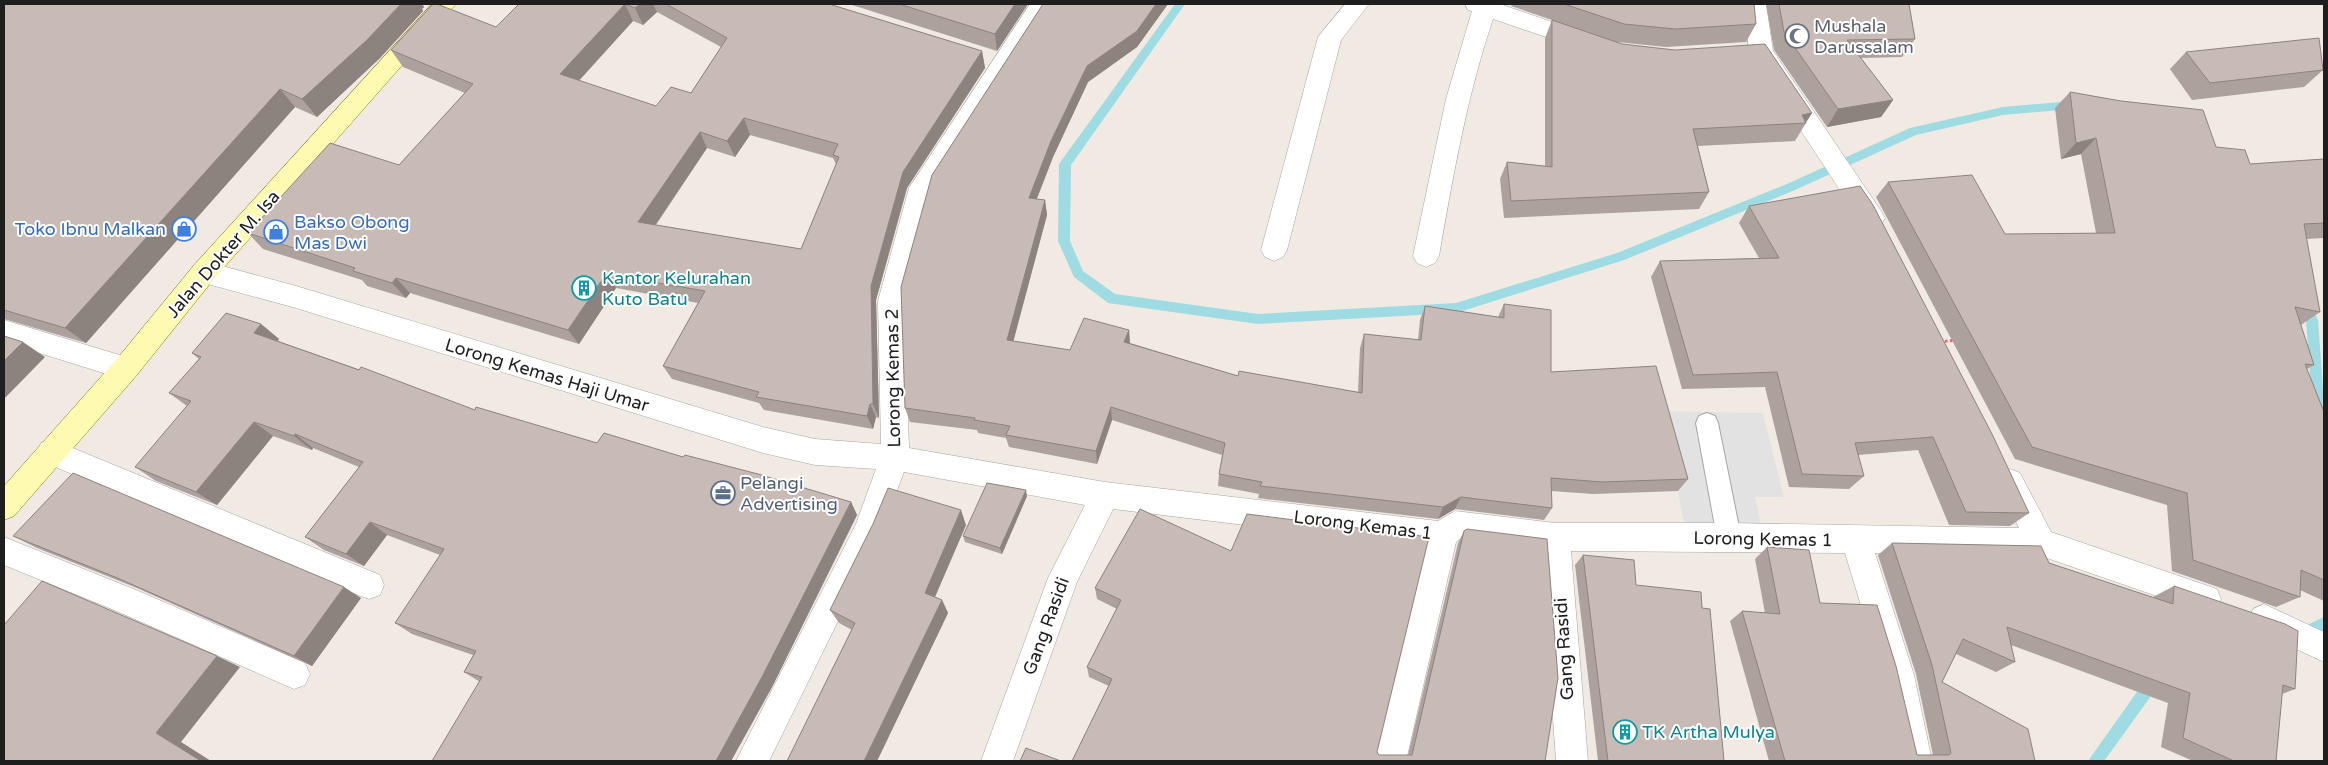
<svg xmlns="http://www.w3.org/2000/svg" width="2328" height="765" font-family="'Varela Round',sans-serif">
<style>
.parking{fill:#e2e2e2}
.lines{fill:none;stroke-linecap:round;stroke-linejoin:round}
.stream{fill:#9fdbe2;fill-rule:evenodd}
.lane-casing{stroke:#a5a5a5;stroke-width:2}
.street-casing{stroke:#a5a5a5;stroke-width:1}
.secondary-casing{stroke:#7a7900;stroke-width:1}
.path{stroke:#ff6567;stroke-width:3;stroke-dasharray:2.5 2.5;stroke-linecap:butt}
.lane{fill:#fff;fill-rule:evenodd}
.street{fill:#fff;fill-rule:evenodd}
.secondary{fill:#fffab2;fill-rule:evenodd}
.wall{fill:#aca19d;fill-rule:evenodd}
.shaded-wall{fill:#8c837f}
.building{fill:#c8bbb6;stroke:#8c837f;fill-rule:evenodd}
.labels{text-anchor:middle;stroke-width:4;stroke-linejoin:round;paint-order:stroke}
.worship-label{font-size:18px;fill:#5b616d;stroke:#fff;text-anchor:start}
.shop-label{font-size:18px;fill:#366cbe;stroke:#fff;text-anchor:start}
.street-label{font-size:18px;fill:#1e1e1e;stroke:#fff}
.culture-label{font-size:18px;fill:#0d838f;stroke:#fff;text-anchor:start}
.service-label{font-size:18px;fill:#4e5e75;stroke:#fff;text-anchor:start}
</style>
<rect width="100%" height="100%" fill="#f0eae3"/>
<!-- parking -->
<polygon class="parking" points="1661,411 1763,413 1784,497 1755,497 1762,529 1685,527"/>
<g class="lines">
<!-- stream -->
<g class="stream">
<polygon points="1175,4 1185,4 1071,165 1070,241 1083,271 1115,294 1258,314 1456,303 1617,253 1787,184 1910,128 2003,107 2072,101 2077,105 2072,109 2003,115 1916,135 1795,190 1624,260 1456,313 1258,324 1108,303 1074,277 1058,241 1059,164"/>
<polygon points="2304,298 2308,299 2318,320 2324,403 2324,433 2319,431 2313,418 2306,320 2298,303 2300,299"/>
<polygon points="2324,617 2324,631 2301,642 2296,640 2294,635 2296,630"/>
<polygon points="2154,673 2159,675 2161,680 2159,685 2104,761 2088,761 2149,675"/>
</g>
<!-- lane casing -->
<g class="lane-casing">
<polygon id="lane" points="1707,413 1715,416 1718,423 1741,537 1738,545 1729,548 1720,545 1717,537 1696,423 1699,416"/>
</g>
<!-- street casing -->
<g class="street-casing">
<g id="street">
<polygon points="1030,4 1053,4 934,190 904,301 909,448 1105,482 1438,521 1455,511 1555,523 1729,523 2019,528 1996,482 2000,473 2010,469 2020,473 2051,532 2217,589 2221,599 2217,609 2206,613 2041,556 1875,553 1914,675 1932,761 1900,761 1882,675 1845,553 1571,551 1588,761 1556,761 1541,549 1460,539 1456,542 1406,761 1374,761 1426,547 1113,509 1077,582 1013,761 981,761 1048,578 1085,505 904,472 879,538 769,761 736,761 856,524 876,469 815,465 763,453 296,308 204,283 195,280 191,272 195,264 204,261 296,286 763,427 815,439 881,444 878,301 909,188"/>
<polygon points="1345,4 1369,4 1341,40 1287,250 1283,257 1274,261 1265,257 1261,250 1318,37"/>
<path d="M1465 4H1500L1592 36 1596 42 1592 48 1584 50 1493 19C1467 96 1453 176 1439 256L1435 263 1426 267 1417 263 1413 256 1446 99 1472 11 1468 10Z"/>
<polygon points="1744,4 1766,4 1773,51 1881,211 1885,218 1881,225 1872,228 1863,225 1753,58 1749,52"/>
<polygon points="4,320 136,360 140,368 136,376 126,380 4,342"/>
<polygon points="51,439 380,575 384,585 380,595 369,599 358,595 41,461 37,452 41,443"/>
<polygon points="4,537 136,590 305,663 310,674 305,685 294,689 114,610 4,565"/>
<polygon points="2264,604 2324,632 2324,662 2253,629 2249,619 2253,609"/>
</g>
</g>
<!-- secondary casing -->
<g class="secondary-casing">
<polygon id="secondary" points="432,4 456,4 213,280 136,376 14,516 4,520 4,486 116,360 195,264"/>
</g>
<!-- path -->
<polyline class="path" points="1940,342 1956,340"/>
<!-- lane -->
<use href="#lane" class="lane"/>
<!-- street -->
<use href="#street" class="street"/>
<!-- secondary -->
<use href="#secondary" class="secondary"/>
</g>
<!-- wall -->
<g class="wall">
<polygon points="4,4 422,4 424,7 422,9 423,11 380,58 317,117 295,107 86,343 4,319"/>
<path d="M519 4H829L982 51 985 68 907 188 876 300 879 418 876 417 873 429 764 410 759 403 672 379 663 366 698 303 616 288 579 344 410 293 406 298 367 286 362 280 263 249 248 233 399 165 465 93 403 67 391 50 496 27ZM657 12 721 47 691 93 656 106 579 81 633 21 643 25ZM750 135 833 158 836 164 801 249 656 225 707 148 735 157Z"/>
<polygon points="849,4 1028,4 997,51"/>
<polygon points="1043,4 1168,4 1137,47 1088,82 1053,157 1037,199 1045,200 1047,215 1013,341 1070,350 1129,330 1130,343 1238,376 1358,392 1360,348 1364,334 1418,340 1420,320 1425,306 1498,317 1504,304 1551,372 1688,479 1678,491 1593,494 1551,491 1552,508 1544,520 1455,509 1438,519 1258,498 1259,494 1218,486 1219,474 1222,455 1112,420 1097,464 1009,447 1006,438 978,433 977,430 910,422 905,408"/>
<polygon points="1512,4 1754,4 1756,24 1746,42 1666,47 1617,42 1812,113 1795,141 1698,146 1709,192 1699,209 1504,218 1500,179 1507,162 1545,166 1545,38 1552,20 1511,6"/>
<polygon points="1766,4 1909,4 1915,39 1902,57 1861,58 1893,100 1881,117 1827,127 1774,50"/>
<polygon points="2186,52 2323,70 2304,87 2192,100 2170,69"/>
<polygon points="2070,92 2216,147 2250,164 2324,159 2324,238 2306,239 2320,312 2301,325 2314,365 2307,369 2324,412 2324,601 2300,590 2300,597 2276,607 2172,571 2167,505 2015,459 1876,197 1888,182 2005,234 2096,233 2081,154 2061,159 2055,108"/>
<polygon points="1749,206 2029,513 2010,526 1949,525 1918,450 1858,455 1864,476 1849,489 1789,487 1765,387 1682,389 1651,277 1660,261 1759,258 1739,223"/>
<polygon points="261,324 279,339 278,341 475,410 597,443 683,457 851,502 857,515 772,687 731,761 432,761 480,682 464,672 473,655 412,634 395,623 440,555 387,535 364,566 324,550 305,537 359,467 313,448 312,450 273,436 217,505 156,481 135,467 187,406 169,393 199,359 192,353"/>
<polygon points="1027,496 1002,554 965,542 963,536"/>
<polygon points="1140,509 1379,755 1408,755 1458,543 1464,531 1545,761 1072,761 1109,686 1089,677 1087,667 1117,609 1097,599 1095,588"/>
<polygon points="966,525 935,597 942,600 948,613 877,761 787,761 852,630 839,623 830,610"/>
<polygon points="13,536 361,598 312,666 137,588 37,548"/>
<polygon points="1892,543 2049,563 2153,598 2153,597 2174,586 2295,689 2282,694 2276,761 2193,761 2161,747 2168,703 2011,645 2015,662 1996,672 1956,654 1942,682 2035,761 1769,761 1730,621 1742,611 1765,613 1755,559 1767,547 1820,603 1917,755 1933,755 1916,674 1878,555"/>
<polygon points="1583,555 1636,585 1724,761 1598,761 1575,565"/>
</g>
<!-- shaded-wall -->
<g class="shaded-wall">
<polygon points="401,4 422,4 424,7 422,9 423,11 380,58 317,117 302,99"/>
<polygon points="625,4 633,21 569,91 560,74"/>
<polygon points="640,4 653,4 657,12 643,25 635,8"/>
<polygon points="1015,4 1028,4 997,51 995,34"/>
<polygon points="1156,4 1168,4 1137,47 1088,82 1053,157 1031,213 1029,198 1051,141 1087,66"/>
<polygon points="982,51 985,68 907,188 876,300 879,418 873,404 871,286 903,172"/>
<polygon points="280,89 295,107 86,343 65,328"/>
<polygon points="1893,100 1881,117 1827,127 1838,109"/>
<polygon points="1812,113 1805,123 1802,115"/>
<polygon points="744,118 750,135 735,157 727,141"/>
<polygon points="700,132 707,148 647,237 638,222"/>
<polygon points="2096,138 2081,154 2061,159 2076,143"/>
<polygon points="1045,200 1047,215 1010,354 1007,340"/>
<polygon points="606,274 616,288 579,344 568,330"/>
<polygon points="396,278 410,293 406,298 392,283"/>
<polygon points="261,324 279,339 272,348 254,333"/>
<polygon points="1129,330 1130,345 1124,342"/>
<polygon points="23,342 45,357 4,399 4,361"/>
<polygon points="870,404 876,417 873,429 867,416"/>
<polygon points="1111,407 1112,420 1097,464 1096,451"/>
<polygon points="254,422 273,436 217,505 196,492"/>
<polygon points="295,434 313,448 312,450 294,436"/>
<polygon points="1026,490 1027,496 1002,554 1000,548"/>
<polygon points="1461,497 1455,509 1438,519 1443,507"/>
<polygon points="851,502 857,515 772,687 731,761 716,761"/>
<polygon points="961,510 966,525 931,606 925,593"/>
<polygon points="370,522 387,535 364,566 346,554"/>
<polygon points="344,587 361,598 312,666 294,656"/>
<polygon points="942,600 948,613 877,761 864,761"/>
<polygon points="217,656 240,667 181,742 211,761 201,761 156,733"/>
</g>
<!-- building -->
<g class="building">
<polygon points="4,4 401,4 367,40 302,99 280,89 65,328 4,310"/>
<path d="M433 4H437L496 27 519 4H640L635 8 625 4 560 74 656 106 671 87 691 93 727 38 666 4H829L982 51 903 172 871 286 873 404H870L867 416 756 397 759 392 663 366 705 291 606 274 568 330 396 278 392 283 353 271 355 268 248 233 330 143 399 165 473 84 391 50ZM744 118 838 144 833 155 839 157 801 249 638 222 700 132 727 141Z"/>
<polygon points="899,4 1015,4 995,34"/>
<polygon points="1043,4 1156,4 1137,31 1087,66 1051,141 1029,198 1045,200 1007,340 1070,350 1084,318 1129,330 1124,342 1238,376 1239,371 1362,393 1364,334 1421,340 1425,306 1504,318 1504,304 1551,310 1551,372 1656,366 1688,479 1602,482 1551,478 1552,508 1461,497 1443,507 1260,486 1262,482 1219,474 1225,443 1111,407 1096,451 1006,435 1010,426 974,420 975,418 905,408 901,287 932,175"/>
<polygon points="1564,4 1754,4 1756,24 1675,29 1624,24"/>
<polygon points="1779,4 1909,4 1915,39 1847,40 1893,100 1838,109 1784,32"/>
<polygon points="1552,20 1622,44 1675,50 1765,44 1812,113 1802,115 1806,123 1693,129 1709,192 1511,201 1507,162 1552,167"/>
<polygon points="2319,38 2323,70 2210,83 2186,52"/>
<polygon points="2070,92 2121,101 2203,110 2216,147 2245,150 2250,164 2324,159 2324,223 2304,224 2320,312 2295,307 2314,365 2305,364 2324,412 2324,580 2301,570 2300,597 2193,560 2187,493 2032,447 1888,182 1972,175 2005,234 2115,233 2096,138 2076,143"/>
<polygon points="1860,186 1873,205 1992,434 2029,513 1966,512 1933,437 1855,443 1864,476 1802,474 1777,372 1693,375 1660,261 1779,258 1749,206"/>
<polygon points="226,313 261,324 254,333 359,370 361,367 475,410 476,407 597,443 604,433 683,457 685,455 758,474 851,502 762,677 716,761 432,761 482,677 464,672 476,651 395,623 444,549 370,522 346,554 305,537 363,462 295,434 294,436 254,422 196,492 135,467 191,401 169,393 201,357 192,353"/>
<polygon points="4,336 23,342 4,361"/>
<polygon points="73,473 344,587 294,656 115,577 13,536"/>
<polygon points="987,483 1026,490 1000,548 963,536"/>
<polygon points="888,488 961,510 925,593 942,600 864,761 787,761 855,623 830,610 873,524"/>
<polygon points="1140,509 1231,551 1247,514 1429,537 1377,752 1379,755 1412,755 1464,531 1467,529 1547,539 1558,678 1545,761 1072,761 1112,679 1087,667 1121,600 1095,588"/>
<polygon points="1892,543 2041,546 2049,563 2173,604 2174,586 2285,624 2298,631 2295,689 2283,685 2276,761 2234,761 2183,738 2190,693 2007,627 2015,662 1963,639 1942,682 2028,729 2035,761 1785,761 1742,611 1780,614 1767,547 1809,550 1820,603 1877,605 1896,666 1917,755 1949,755 1951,753 1932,665"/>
<polygon points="1583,555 1634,560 1636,585 1701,592 1702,608 1710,609 1724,761 1608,761"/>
<polygon points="42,581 217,656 156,733 201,761 4,761 4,625"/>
<polygon points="1026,748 1061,761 1020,761"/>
</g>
<!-- icons -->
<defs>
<g id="mosque-ring" transform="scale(1.25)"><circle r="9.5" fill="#fff" stroke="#6b7280" stroke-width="1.5"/><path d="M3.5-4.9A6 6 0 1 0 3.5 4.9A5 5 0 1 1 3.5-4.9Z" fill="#6b7280"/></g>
<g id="shop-ring" transform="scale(1.25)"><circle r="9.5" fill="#fff" stroke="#3f7fe0" stroke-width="1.5"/><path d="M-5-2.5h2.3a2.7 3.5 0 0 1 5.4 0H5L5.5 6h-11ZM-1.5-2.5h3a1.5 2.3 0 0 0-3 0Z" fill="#3f7fe0"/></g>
<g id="building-ring" transform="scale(1.25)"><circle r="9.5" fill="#fff" stroke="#0f9aa8" stroke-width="1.5"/><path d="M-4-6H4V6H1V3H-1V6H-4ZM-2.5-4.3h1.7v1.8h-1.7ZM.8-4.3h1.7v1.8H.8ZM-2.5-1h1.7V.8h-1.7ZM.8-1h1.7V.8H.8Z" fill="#0f9aa8"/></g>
<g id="office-ring" transform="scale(1.25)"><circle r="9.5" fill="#fff" stroke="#5c6f8a" stroke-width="1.5"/><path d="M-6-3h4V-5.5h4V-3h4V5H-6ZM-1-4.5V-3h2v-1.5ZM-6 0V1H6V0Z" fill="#5c6f8a"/></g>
</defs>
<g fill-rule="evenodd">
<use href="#mosque-ring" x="1797" y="36"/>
<use href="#shop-ring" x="184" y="229"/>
<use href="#shop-ring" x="276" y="232"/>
<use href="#building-ring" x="584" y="288"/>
<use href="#office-ring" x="723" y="493"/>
<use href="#building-ring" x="1625" y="732"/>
</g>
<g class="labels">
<!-- worship labels -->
<g class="worship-label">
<text x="1814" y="32">Mushala<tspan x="1814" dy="21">Darussalam</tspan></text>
</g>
<!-- shop labels -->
<g class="shop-label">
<text x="294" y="228">Bakso Obong<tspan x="294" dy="21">Mas Dwi</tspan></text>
<text x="166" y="235" text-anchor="end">Toko Ibnu Malkan</text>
</g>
<!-- street labels -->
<g class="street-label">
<text transform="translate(223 254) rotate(-49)" y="6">Jalan Dokter M. Isa</text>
<text transform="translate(547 375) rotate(17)" y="6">Lorong Kemas Haji Umar</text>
<text transform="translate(893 378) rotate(-91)" y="6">Lorong Kemas 2</text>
<text transform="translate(1363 525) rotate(7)" y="6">Lorong Kemas 1</text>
<text transform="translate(1763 539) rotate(1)" y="6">Lorong Kemas 1</text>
<text transform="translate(1046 626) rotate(-70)" y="6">Gang Rasidi</text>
<text transform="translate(1564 649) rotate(-94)" y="6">Gang Rasidi</text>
</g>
<!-- culture labels -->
<g class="culture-label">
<text x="602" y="284">Kantor Kelurahan<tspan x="602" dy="21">Kuto Batu</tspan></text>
<text x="1642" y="738">TK Artha Mulya</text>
</g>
<!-- service labels -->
<g class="service-label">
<text x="740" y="489">Pelangi<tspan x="740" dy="21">Advertising</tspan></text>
</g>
</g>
<!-- border -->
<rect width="2328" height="765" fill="none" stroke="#1e1e1e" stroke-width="10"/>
</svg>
